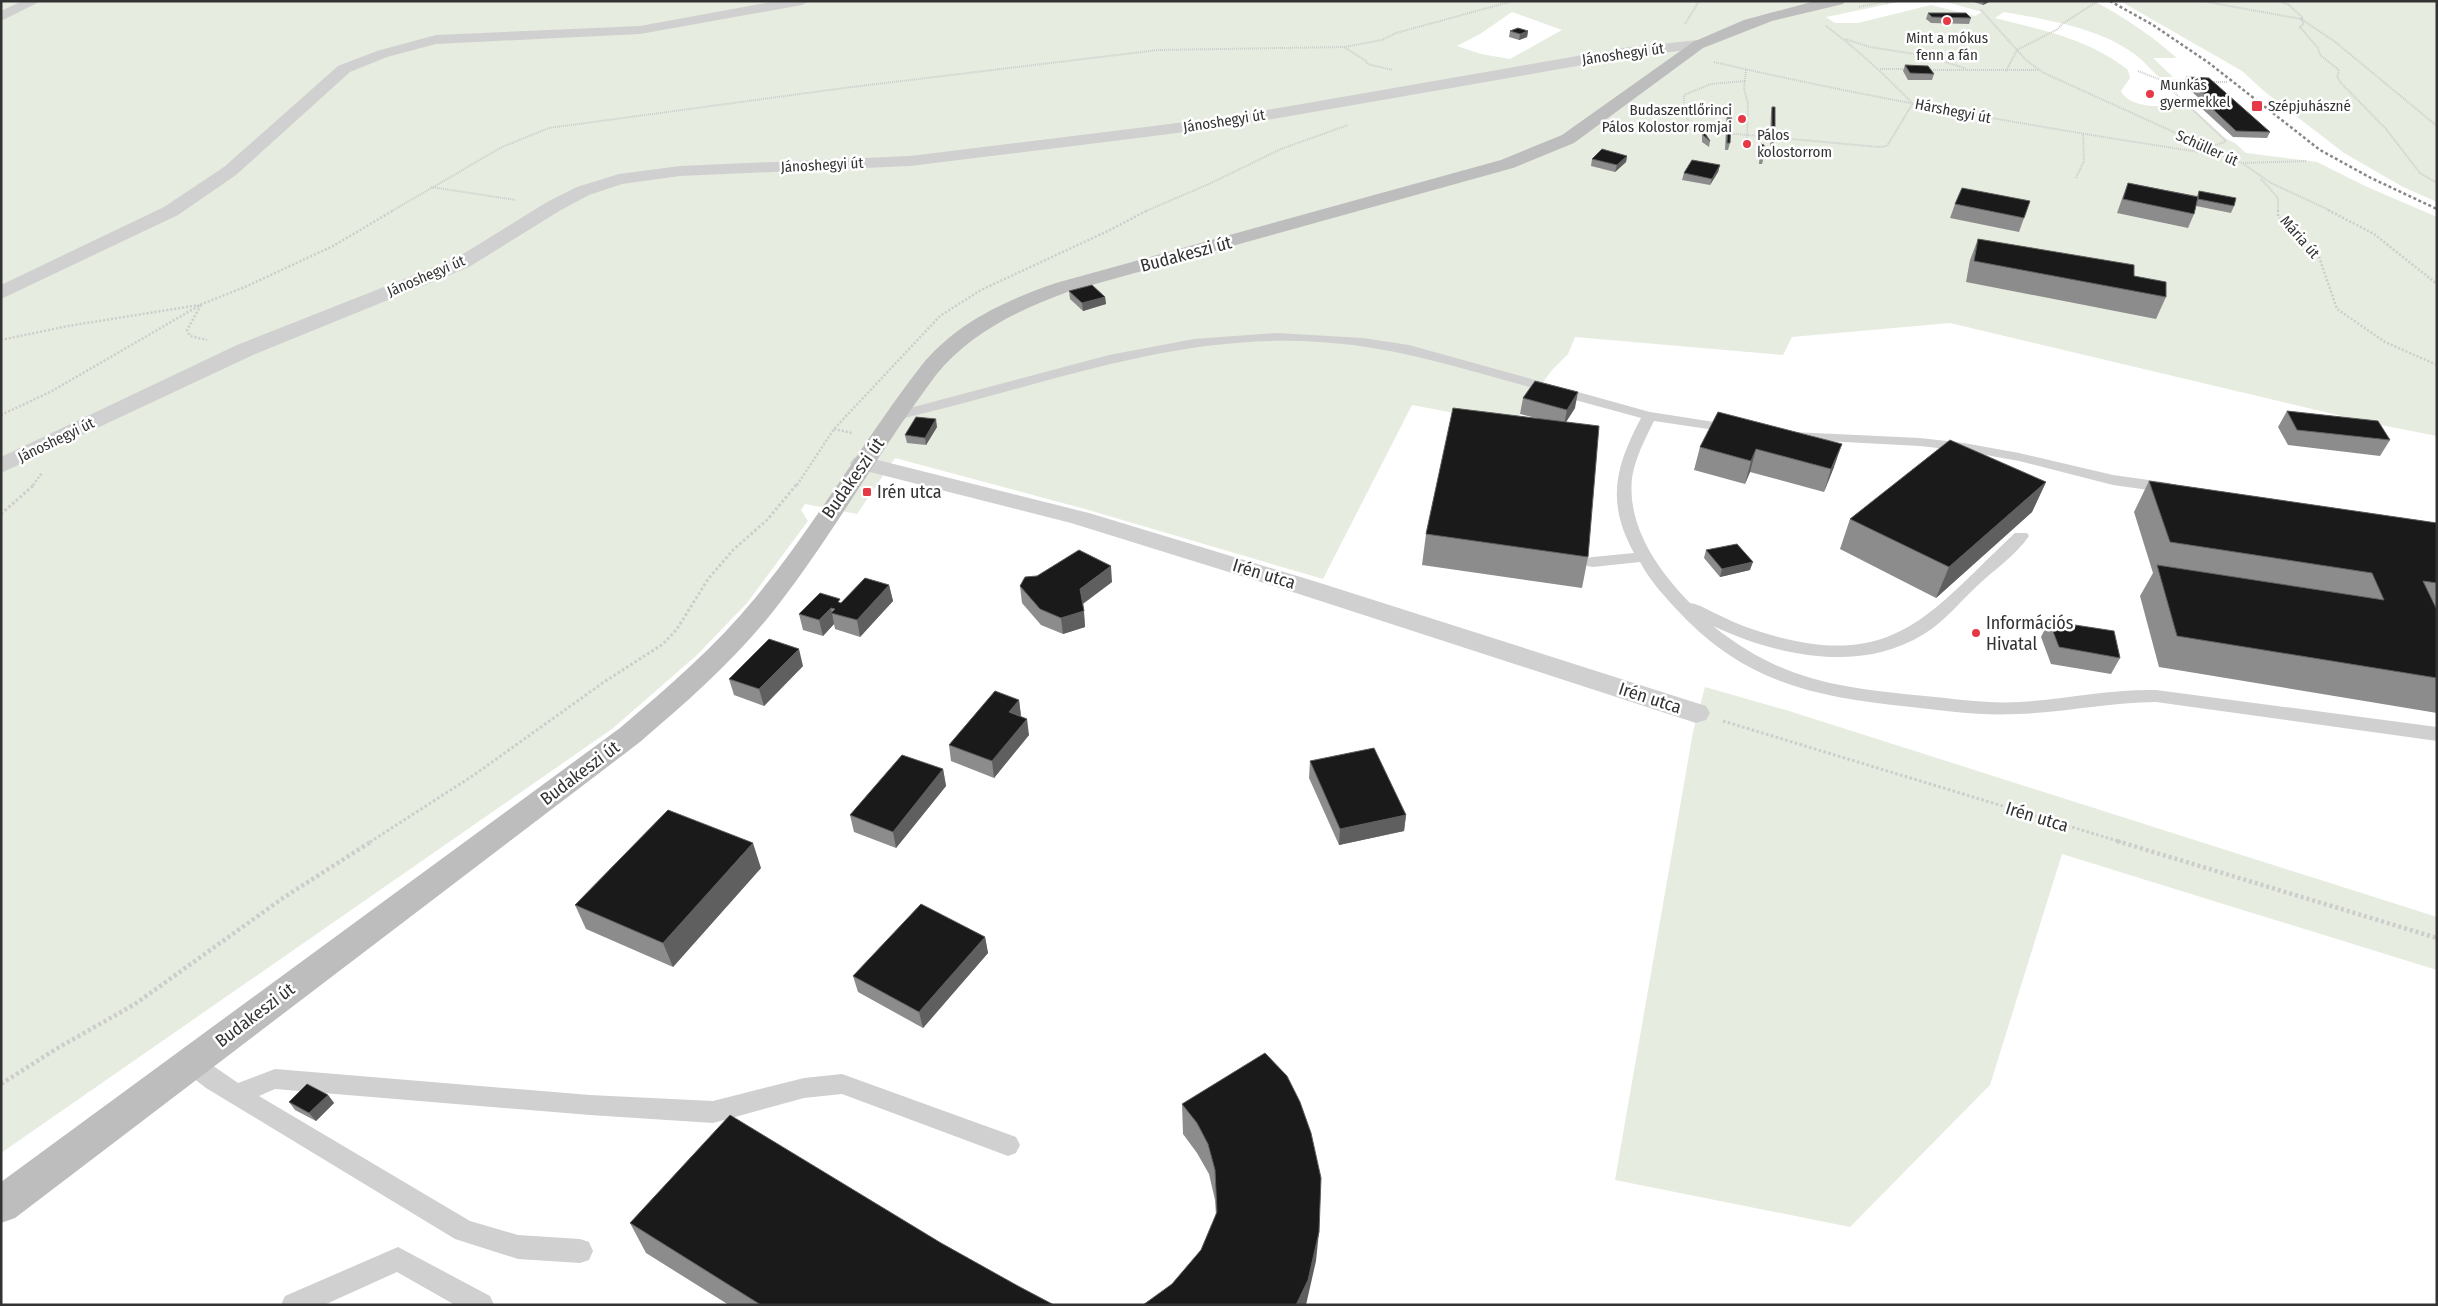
<svg xmlns="http://www.w3.org/2000/svg" width="2438" height="1306" font-family="'Fira Sans Condensed',sans-serif">
<style>
.green{fill:#e6ecdf;fill-rule:evenodd}
.lines{fill:none;stroke-linecap:round;stroke-linejoin:round}
.path-far3{stroke:#cdcdcd;stroke-width:2;stroke-dasharray:1 1;stroke-linecap:butt}
.path-far2{stroke:#cdcdcd;stroke-width:2.5;stroke-dasharray:2 2;stroke-linecap:butt}
.path-far1{stroke:#cdcdcd;stroke-width:3;stroke-dasharray:2.5 2.5;stroke-linecap:butt}
.path{stroke:#cdcdcd;stroke-width:4.5;stroke-dasharray:3 3;stroke-linecap:butt}
.service{fill:#d0d0d0;fill-rule:evenodd}
.minor{fill:#d0d0d0;fill-rule:evenodd}
.secondary{fill:#bdbdbd;fill-rule:evenodd}
.rail{stroke:#888;stroke-width:2.5;stroke-dasharray:3 2.5;stroke-linecap:butt}
.wall{fill:#8c8c8c}
.shaded-wall{fill:#5f5f5f}
.building{fill:#1a1a1a;stroke:#5f5f5f}
.poi-dot{fill:#e63946;stroke:#fff;stroke-width:2}
.labels{text-anchor:middle;stroke-width:5;stroke-linejoin:round;paint-order:stroke}
.far-poi-label{font-size:15px;fill:#333;stroke:#fff;text-anchor:start}
.far-street-label{font-size:15px;fill:#333;stroke:#fff}
.street-label{font-size:18px;fill:#333;stroke:#fff}
.poi-label{font-size:18px;fill:#333;stroke:#fff;text-anchor:start}
</style>
<rect width="100%" height="100%" fill="#fff"/>
<!-- green -->
<g class="green">
<path d="M1 1H1903L1826 17 1835 23H1858L1931 5 1975 16 1982 12 1943 1H2094C2124 17 2152 36 2177 58H2153L2173 77H2159C2150 69 2142 59 2133 53 2099 28 2045 19 2004 12L1995 18C2042 30 2089 39 2128 70L2130 78 2121 91C2131 111 2170 106 2189 105L2226 139 2235 143 2246 153 2317 162 2365 186 2437 217V436L2371 423 1950 323 1792 337 1783 355 1575 337 1568 354 1552 370 1513 424 1412 405 1323 579 1085 509 895 458 857 514 805 504 801 510 808 521 747 603 697 655 612 729 1 1153ZM1512 12 1562 30 1510 59 1481 54 1457 46 1480 34Z"/>
<polygon points="2120,1 2437,1 2437,202 2403,187 2344,153 2265,92 2242,71"/>
<polygon points="1705,687 1789,711 2437,917 2437,970 2062,854 1990,1085 1850,1227 1615,1180 1693,732"/>
</g>
<g class="lines">
<!-- path-far3 -->
<g class="path-far3">
<polyline points="2202,1 2301,19 2334,41 2437,126"/>
<polyline points="2279,1 2289,5 2303,18 2301,19 2304,23 2300,27 2318,48 2320,55 2339,70 2337,77 2341,83 2386,129 2420,173 2437,183"/>
<polyline points="1885,3 1896,1"/>
<polyline points="1859,7 1887,1"/>
<polyline points="1981,10 2026,60 2044,73 2242,163 2271,183 2331,211"/>
<polyline points="1685,24 1699,1"/>
<path d="M1826 26C1857 49 1885 75 1912 103"/>
<polyline points="1845,39 1870,47 1927,56 1967,69"/>
<polyline points="1344,47 1366,61 1367,64 1393,70"/>
<path d="M1714 62C1883 101 2054 130 2225 156"/>
<polyline points="1880,69 1906,69"/>
<polyline points="1746,70 1744,89 1748,103 1747,142"/>
<polyline points="1927,70 2038,70"/>
<polyline points="2006,71 2017,50 2058,29 2062,24 2098,1"/>
<polyline points="2138,71 2161,80 2188,81"/>
<polyline points="2161,80 2226,141 2209,148"/>
<path d="M1745 81 1711 84 1684 95C1683 122 1689 126 1714 132L1879 147 1887 146 1913 103"/>
<polyline points="2212,82 2228,82"/>
<polyline points="2243,163 2307,161"/>
<polyline points="2076,178 2084,161 2083,134"/>
<polyline points="2261,179 2278,198 2278,211"/>
<polyline points="431,187 516,200"/>
<polyline points="392,211 502,147 549,128 844,88 1158,50 1344,47 1382,40 1396,33 1513,1"/>
<polyline points="1146,211 1209,184 1281,149 1348,125"/>
</g>
<!-- path-far2 -->
<g class="path-far2">
<polyline points="2278,210 2278,216 2318,254 2337,309 2385,342 2437,365"/>
<polyline points="2328,210 2374,234 2437,284"/>
<polyline points="201,305 187,330 190,336 207,340"/>
<polyline points="1,340 68,326 199,305"/>
<polyline points="1,415 52,391 202,304 245,287 333,246 394,210"/>
<polyline points="834,429 852,433"/>
<polyline points="33,485 42,473"/>
<polyline points="797,485 834,429 940,316 981,290 1110,230 1148,210"/>
</g>
<!-- path-far1 -->
<g class="path-far1">
<polyline points="1,514 35,484"/>
<polyline points="1723,721 2121,842"/>
<polyline points="370,842 474,775 604,682 663,644 677,629 708,579 733,550 767,520 797,484"/>
</g>
<!-- path -->
<g class="path">
<polyline points="2117,841 2437,938"/>
<polyline points="1,1084 56,1049 135,1004 283,898 372,841"/>
</g>
<!-- service -->
<g class="service">
<path d="M1277 333 1363 338 1409 345 1650 412 1740 426 1742 429 1735 433 1654 421C1645 439 1635 458 1632 478 1627 527 1658 570 1690 603 1700 604 1711 612 1721 616 1737 624 1753 630 1771 635 1897 671 1932 610 2015 533H2027L2029 536C2016 555 1994 570 1977 586 1960 602 1944 622 1924 634 1860 674 1777 656 1713 626 1782 681 1840 688 1925 696 1957 699 1988 704 2020 702 2066 699 2110 689 2156 690L2437 727V741L2156 702C2109 702 2063 713 2017 714 1981 716 1946 711 1911 707 1817 697 1747 684 1680 613 1665 597 1650 581 1640 562L1593 567 1587 566 1585 562 1587 558 1593 557 1634 553C1606 502 1615 467 1641 418 1593 405 1545 391 1497 378 1436 361 1384 346 1320 342 1170 332 1039 388 896 420L889 416 891 413 1109 355 1194 339Z"/>
<polygon points="1793,432 1920,438 1964,443 2019,453 2113,475 2170,483 2178,488 2170,493 2113,485 2019,461 1964,451 1920,446 1788,439 1786,436"/>
<polygon points="191,1053 199,1056 238,1083 275,1069 590,1095 713,1101 804,1078 842,1074 1016,1137 1020,1145 1016,1153 1008,1156 842,1094 804,1098 713,1123 590,1115 275,1089 259,1096 470,1221 518,1235 580,1239 589,1242 593,1251 589,1260 580,1263 518,1259 455,1239 206,1088 183,1070 180,1063 183,1056"/>
<polygon points="398,1247 490,1296 494,1305 455,1305 397,1272 324,1305 281,1305 285,1296"/>
</g>
<!-- minor -->
<g class="minor">
<polygon points="22,1 41,1 1,21 1,11"/>
<polygon points="777,1 809,1 802,5 640,34 436,44 387,57 350,72 236,175 178,215 1,299 1,285 164,207 224,167 338,66 377,51 436,35 640,26"/>
<polygon points="1698,40 1706,45 1703,48 1623,58 1238,125 1146,137 910,166 680,176 622,184 589,195 561,210 469,267 253,355 1,473 1,457 237,345 455,259 547,202 577,187 619,174 680,166 910,156 1146,127 1238,115 1623,48"/>
<polygon points="862,456 1089,513 1317,582 1706,706 1710,713 1706,720 1696,723 1299,594 1071,523 854,468 850,463 854,458"/>
</g>
<!-- secondary -->
<path class="secondary" d="M1815 1H1845L1843 4 1772 21 1703 48 1574 143 1513 168 1070 291C1019 310 971 332 936 375 879 451 833 535 775 609 736 659 688 701 640 742L15 1218 1 1223V1182L620 728C668 687 716 646 756 597 816 524 863 441 921 366 956 323 1004 301 1056 283L1501 160 1562 135 1693 42 1744 20Z"/>
<!-- rail -->
<polyline class="rail" points="2110,1 2153,25 2209,63 2320,150 2371,178 2437,209"/>
</g>
<!-- wall -->
<g class="wall">
<polygon points="1971,1 1989,1 1989,2 1983,5"/>
<polygon points="1928,13 1971,18 1969,24 1931,23 1926,19"/>
<polygon points="1510,31 1528,31 1527,37 1519,40 1509,37"/>
<polygon points="1905,65 1934,74 1932,80 1908,80 1903,71"/>
<polygon points="2186,77 2270,132 2267,138 2233,137 2198,105 2200,99 2183,84"/>
<polygon points="1729,103 1730,143 1728,150 1725,150 1727,109"/>
<polygon points="1772,107 1775,130 1774,134 1775,140 1773,147 1770,146 1771,136 1770,136 1771,114"/>
<polygon points="1704,126 1706,135 1710,141 1709,147 1702,142 1702,133"/>
<polygon points="1761,144 1764,157 1762,164 1759,164 1760,151"/>
<polygon points="1627,156 1626,162 1615,172 1591,166 1592,159"/>
<polygon points="1720,165 1718,172 1710,185 1682,180 1684,173"/>
<polygon points="2128,183 2197,196 2199,191 2234,206 2231,213 2196,206 2194,214 2188,228 2117,213 2123,196"/>
<polygon points="1955,204 2024,218 2019,232 1950,218"/>
<polygon points="1978,239 2134,276 2166,297 2156,319 1966,282 1970,260"/>
<polygon points="1069,291 1105,297 1106,304 1083,311 1070,299"/>
<polygon points="1523,398 1575,408 1566,422 1588,557 1582,588 1422,565 1426,534 1540,419 1520,414"/>
<polygon points="2287,411 2390,440 2380,456 2288,445 2278,427"/>
<polygon points="1718,412 1834,467 1824,492 1750,472 1745,484 1694,470 1700,447"/>
<polygon points="937,427 926,445 907,443 905,435"/>
<polygon points="2149,481 2437,523 2437,713 2159,667 2140,596 2153,573 2134,512"/>
<polygon points="2046,482 2032,512 1936,598 1840,549 1850,519"/>
<polygon points="1706,550 1750,570 1720,577 1704,558"/>
<polygon points="1112,582 1083,604 1085,627 1063,634 1041,625 1022,603 1020,586"/>
<polygon points="889,585 893,601 860,637 835,629 834,624 823,636 803,630 799,614 841,603"/>
<polygon points="2049,621 2120,658 2111,674 2051,664 2041,637"/>
<polygon points="803,666 764,706 734,695 729,679"/>
<polygon points="1019,700 1021,716 1029,735 994,778 951,761 949,745"/>
<polygon points="1310,761 1406,815 1404,831 1339,845 1309,778"/>
<polygon points="943,769 946,786 896,848 854,832 850,815"/>
<polygon points="761,868 673,967 586,929 575,905"/>
<polygon points="985,937 988,953 923,1028 858,992 853,976"/>
<polygon points="328,1095 334,1103 316,1121 295,1110 289,1102"/>
<polygon points="1182,1104 1316,1261 1172,1284 1201,1250 1216,1215 1215,1200 1209,1174 1197,1153 1183,1134"/>
<polygon points="630,1223 941,1243 1018,1286 1054,1305 729,1305 646,1253"/>
</g>
<!-- shaded-wall -->
<g class="shaded-wall">
<polygon points="1984,1 1989,1 1989,2 1983,5"/>
<polygon points="1528,31 1527,37 1519,40 1520,34"/>
<polygon points="1627,156 1626,162 1615,172 1617,165"/>
<polygon points="1720,165 1718,172 1710,185 1712,179"/>
<polygon points="1105,297 1106,304 1083,311 1082,303"/>
<polygon points="1578,392 1575,408 1564,425 1567,410"/>
<polygon points="936,419 937,427 926,445 925,438"/>
<polygon points="1842,444 1834,467 1824,492 1831,469"/>
<polygon points="1756,449 1750,472 1745,484 1751,461"/>
<polygon points="2046,482 2032,512 1936,598 1949,567"/>
<polygon points="1753,562 1750,570 1720,577 1722,569"/>
<polygon points="1111,566 1112,582 1081,605 1080,589"/>
<polygon points="889,585 893,601 860,637 857,620"/>
<polygon points="831,608 834,624 823,636 819,620"/>
<polygon points="1084,611 1085,627 1063,634 1061,618"/>
<polygon points="799,649 803,666 764,706 759,689"/>
<polygon points="1019,700 1021,716 1009,712"/>
<polygon points="1027,719 1029,735 994,778 992,761"/>
<polygon points="943,769 946,786 896,848 893,832"/>
<polygon points="1406,815 1404,831 1339,845 1340,829"/>
<polygon points="753,843 761,868 673,967 663,943"/>
<polygon points="985,937 988,953 923,1028 919,1012"/>
<polygon points="328,1095 334,1103 316,1121 309,1113"/>
<polygon points="1319,1232 1316,1261 1306,1305 1296,1305"/>
</g>
<!-- building -->
<g class="building">
<polygon points="1928,13 1966,13 1971,18 1932,17"/>
<polygon points="1518,28 1528,31 1520,34 1510,31"/>
<polygon points="1905,65 1928,66 1934,74 1910,73"/>
<polygon points="2186,77 2209,78 2270,132 2236,131 2201,98 2210,99"/>
<polygon points="1729,103 1732,103 1730,143 1727,143"/>
<polygon points="1772,107 1775,107 1775,130 1772,129"/>
<polygon points="1704,126 1707,126 1706,135 1710,141 1703,135"/>
<polygon points="1772,133 1775,134 1775,140 1771,140"/>
<polygon points="1761,144 1764,145 1764,157 1761,157"/>
<polygon points="1602,149 1627,156 1617,165 1592,159"/>
<polygon points="1692,160 1720,165 1712,179 1684,173"/>
<polygon points="2128,183 2198,197 2194,214 2123,199"/>
<polygon points="1962,188 2030,201 2024,218 1955,204"/>
<polygon points="2199,191 2236,198 2234,206 2198,199"/>
<polygon points="1978,239 2134,265 2134,276 2166,282 2166,297 1974,261"/>
<polygon points="1092,285 1105,297 1082,303 1069,291"/>
<polygon points="1535,381 1578,392 1567,410 1523,398"/>
<polygon points="1453,408 1599,426 1588,557 1426,534"/>
<polygon points="2287,411 2378,421 2390,440 2297,430"/>
<polygon points="1718,412 1842,444 1831,469 1756,449 1751,461 1700,447"/>
<polygon points="916,417 936,419 925,438 905,435"/>
<polygon points="1950,440 2046,482 1949,567 1850,519"/>
<polygon points="2149,481 2437,523 2437,583 2423,581 2437,610 2437,678 2177,636 2157,565 2384,600 2372,573 2170,542"/>
<polygon points="1737,544 1753,562 1722,569 1706,550"/>
<polygon points="1079,550 1111,566 1080,589 1084,611 1061,618 1040,609 1020,586 1025,577 1037,576"/>
<polygon points="865,578 889,585 857,620 831,613 835,609 831,608 819,620 799,614 820,593 840,599 838,602 841,603"/>
<polygon points="2049,621 2114,631 2120,658 2059,647"/>
<polygon points="769,639 799,649 759,689 729,679"/>
<polygon points="995,691 1019,700 1009,712 1027,719 992,761 949,745"/>
<polygon points="1374,748 1406,815 1340,829 1310,761"/>
<polygon points="902,755 943,769 893,832 850,815"/>
<polygon points="668,810 753,843 663,943 575,905"/>
<polygon points="921,904 985,937 919,1012 853,976"/>
<polygon points="1265,1053 1287,1076 1300,1102 1311,1133 1321,1178 1319,1232 1308,1280 1296,1305 1143,1305 1172,1284 1201,1250 1217,1212 1215,1170 1208,1144 1197,1123 1182,1104"/>
<polygon points="307,1084 328,1095 309,1113 289,1102"/>
<polygon points="730,1115 941,1243 1018,1286 1054,1305 761,1305 630,1223"/>
</g>
<!-- markers -->
<g class="poi-dot">
<circle cx="1947" cy="21" r="5"/>
<circle cx="2150" cy="94" r="5"/>
<rect x="2251" y="100" width="12" height="12" rx="2.5"/>
<circle cx="1742" cy="119" r="5"/>
<circle cx="1747" cy="144" r="5"/>
<rect x="862" y="487" width="10" height="10" rx="2.5"/>
<circle cx="1976" cy="633" r="5"/>
</g>
<g class="labels">
<!-- far-poi labels -->
<g class="far-poi-label">
<text x="1947" y="43" text-anchor="middle">Mint a mókus<tspan x="1947" dy="17">fenn a fán</tspan></text>
<text x="2160" y="90">Munkás<tspan x="2160" dy="17">gyermekkel</tspan></text>
<text x="2268" y="111">Szépjuhászné</text>
<text x="1732" y="115" text-anchor="end">Budaszentlőrinci<tspan x="1732" dy="17">Pálos Kolostor romjai</tspan></text>
<text x="1757" y="140">Pálos<tspan x="1757" dy="17">kolostorrom</tspan></text>
</g>
<!-- far-street labels -->
<g class="far-street-label">
<text transform="translate(1623 54) rotate(-8)" y="5">Jánoshegyi út</text>
<text transform="translate(1953 111) rotate(11)" y="5">Hárshegyi út</text>
<text transform="translate(1224 121) rotate(-9)" y="5">Jánoshegyi út</text>
<text transform="translate(2207 148) rotate(24)" y="5">Schüller út</text>
<text transform="translate(822 165) rotate(-3)" y="5">Jánoshegyi út</text>
<text transform="translate(2300 237) rotate(49)" y="5">Mária út</text>
<text transform="translate(426 276) rotate(-23)" y="5">Jánoshegyi út</text>
<text transform="translate(56 440) rotate(-26)" y="5">Jánoshegyi út</text>
</g>
<!-- street labels -->
<g class="street-label">
<text transform="translate(1186 254) rotate(-15)" y="6">Budakeszi út</text>
<text transform="translate(853 478) rotate(-55)" y="6">Budakeszi út</text>
<text transform="translate(1264 574) rotate(17)" y="6">Irén utca</text>
<text transform="translate(1650 698) rotate(18)" y="6">Irén utca</text>
<text transform="translate(580 773) rotate(-37)" y="6">Budakeszi út</text>
<text transform="translate(2037 817) rotate(17)" y="6">Irén utca</text>
<text transform="translate(255 1015) rotate(-37)" y="6">Budakeszi út</text>
</g>
<!-- poi labels -->
<g class="poi-label">
<text x="877" y="498">Irén utca</text>
<text x="1986" y="629">Információs<tspan x="1986" dy="21">Hivatal</tspan></text>
</g>
</g>
<!-- border -->
<rect width="2438" height="1306" fill="none" stroke="#333333" stroke-width="5"/>
</svg>
